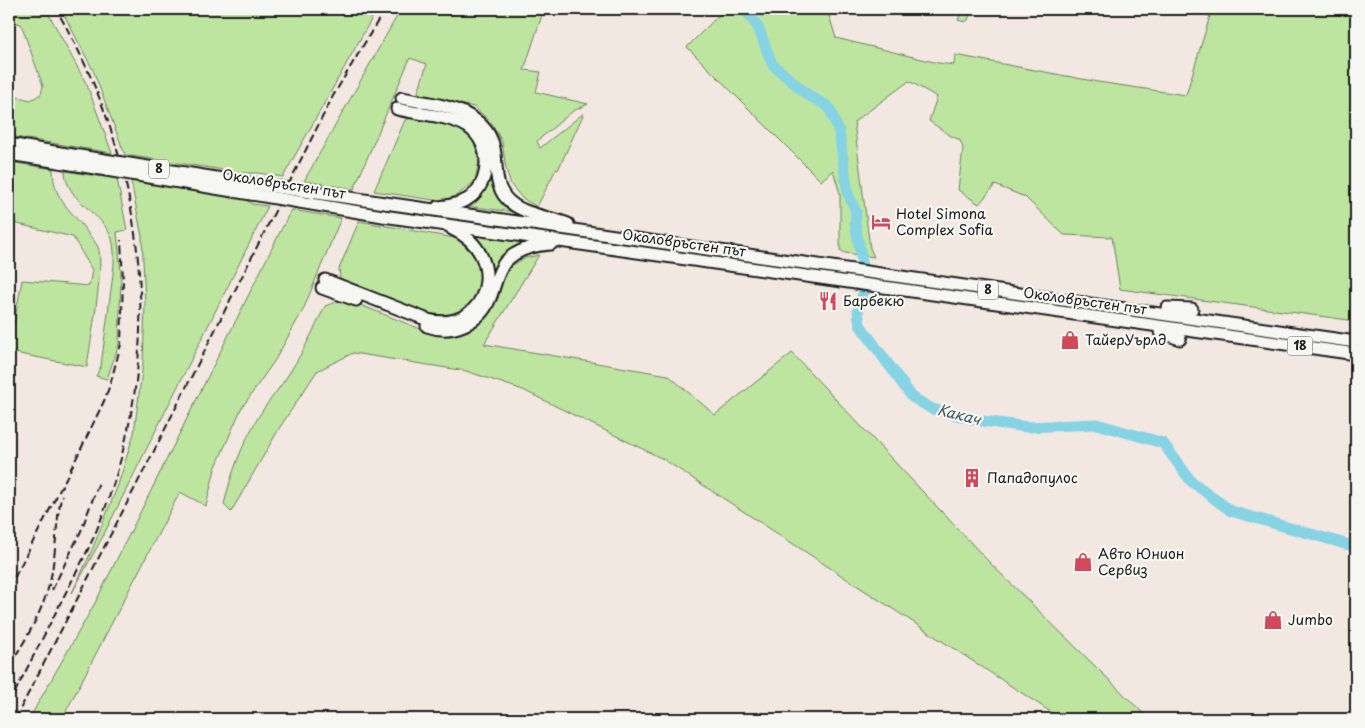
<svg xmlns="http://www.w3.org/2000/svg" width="1365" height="728" font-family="'Playpen Sans',sans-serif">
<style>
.green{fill:#bde5a0;stroke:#6c805e}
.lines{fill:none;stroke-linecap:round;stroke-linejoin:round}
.river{stroke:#85d3e3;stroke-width:11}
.highway-casing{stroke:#1c1c1c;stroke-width:15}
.highway{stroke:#f6f6f2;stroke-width:11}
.rail{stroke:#1c1c1c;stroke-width:2;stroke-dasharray:8 4;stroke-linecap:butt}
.highway-bridge-casing{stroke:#1c1c1c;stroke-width:15;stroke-linecap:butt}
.highway-bridge{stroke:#f6f6f2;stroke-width:11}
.labels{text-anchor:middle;stroke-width:4.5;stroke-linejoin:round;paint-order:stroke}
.shield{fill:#f6f6f2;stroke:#5d5d5c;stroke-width:1}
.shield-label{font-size:12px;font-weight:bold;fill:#1c1c1c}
.street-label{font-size:14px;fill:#1c1c1c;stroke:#f6f6f2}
.poi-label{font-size:14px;fill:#1c1c1c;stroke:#f6f6f2;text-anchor:start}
.water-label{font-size:15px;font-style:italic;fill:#415c62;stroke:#f6f6f2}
</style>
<rect width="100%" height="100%" fill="#f3e7e2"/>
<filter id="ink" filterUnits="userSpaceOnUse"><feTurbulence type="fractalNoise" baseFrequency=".02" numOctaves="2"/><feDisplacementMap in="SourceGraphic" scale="10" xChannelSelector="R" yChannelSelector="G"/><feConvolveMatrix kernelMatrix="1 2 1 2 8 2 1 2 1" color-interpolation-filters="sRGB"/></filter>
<g filter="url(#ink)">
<!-- green -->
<g class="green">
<polygon points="12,9 46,9 87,85 112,153 9,136 9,95 31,100 41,94 43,86 21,24 9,21 9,14 14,15"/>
<polygon points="61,9 377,9 283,177 258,173 244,173 125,155 93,70"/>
<polygon points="401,9 544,9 524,70 541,72 536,92 588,104 573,111 537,141 540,148 584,113 558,170 556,169 537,207 522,198 511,185 506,169 502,142 491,122 474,107 422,96 418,92 427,64 410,58 354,189 304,181"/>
<polygon points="720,9 827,9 836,38 938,63 954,65 955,55 1098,82 1186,95 1210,16 1187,9 1356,9 1356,321 1120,289 1112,237 1064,235 1025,197 995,185 979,204 958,190 963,148 960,140 951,136 929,121 937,97 909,81 854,122 870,248 874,257 845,253 840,250 840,194 833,170 821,181 687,47 722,12"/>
<polygon points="962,9 972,9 968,20 965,22 958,20"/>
<polygon points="414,117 457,126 470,135 480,155 475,181 458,195 440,201 374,191 405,120"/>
<polygon points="492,155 492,176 523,213 465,206"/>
<path d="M9 162 53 169C53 202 73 210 89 235 92 238 96 243 98 247 105 266 90 343 87 367L9 352 22 280 89 286 92 270 73 237 9 222Z"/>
<path d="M65 171 117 179 127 230 117 232 121 273 119 344 107 379 96 376 101 366C104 343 107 320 110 297 112 279 117 257 112 239 103 212 66 202 65 171Z"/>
<polygon points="131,181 243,198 252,204 268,206 102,538 72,593 92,550 118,485 134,433 143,363 145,303 142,237"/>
<polygon points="291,210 341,218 303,310 275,360 241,409 215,469 206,506 180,492 62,719 29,719 95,603"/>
<polygon points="359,221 460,239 479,263 483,281 471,305 451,315 433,316 340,278 339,269"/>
<path d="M472 234 536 243 491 279C490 259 485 249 472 234Z"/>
<path d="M539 255 484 344 668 375 715 415 792 353 989 562 1149 719H1057V716L663 459 523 390 466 371 353 353 317 371 280 427 231 512 224 505C231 473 242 444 259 416 266 404 276 393 284 381 300 358 313 332 325 306L336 302 348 300 423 330 444 333 485 316 498 299 503 281 511 266 525 258Z"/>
</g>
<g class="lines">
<!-- river -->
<polyline class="river" points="745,9 758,27 772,64 808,95 829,107 839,132 848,194 856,211 855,223 866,284 858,311 860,325 912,397 932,409 976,420 1027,427 1097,424 1163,443 1191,481 1231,511 1356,547"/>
<!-- highway casing -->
<g class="highway-casing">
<g id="highway">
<path d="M402 98C437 105 490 108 495 154 497 170 495 185 506 198 521 215 548 216 568 224"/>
<path d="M397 109C417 114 452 116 468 127 492 143 492 183 468 199 459 204 448 206 438 207"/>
<polyline points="9,144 48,151"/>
<polyline points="9,154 47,160"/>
<polyline points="385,203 1356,342"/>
<polyline points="383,216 1356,354"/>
<path d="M325 280 428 320C490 334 509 253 452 229"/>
<polyline points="322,288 356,300"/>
<polyline points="1167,308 1192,309"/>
<path d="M427 326C452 335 481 323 490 298 495 286 497 272 505 262 516 250 535 245 551 244"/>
<polyline points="1160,332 1180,339"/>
</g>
</g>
<!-- highway -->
<use href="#highway" class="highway"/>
<!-- rail -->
<g class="rail">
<polyline points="9,588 79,453 104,401 110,385 121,344 123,281 121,240"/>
<polyline points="52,590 81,531 99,482"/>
<path d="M9 666C29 635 49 601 53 564 57 541 56 517 62 495"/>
<path d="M9 704C27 668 46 632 64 596 78 569 93 542 103 514 167 345 147 164 56 9"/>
<polyline points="15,719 154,451 333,96 385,9"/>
</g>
<!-- highway-bridge casing -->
<g class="highway-bridge-casing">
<g id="highway-bridge">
<polyline points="48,151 241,182 385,203"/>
<polyline points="47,160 383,216"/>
</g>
</g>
<!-- highway-bridge -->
<use href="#highway-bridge" class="highway-bridge"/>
</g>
</g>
<!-- icons -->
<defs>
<g id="hotel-bare" transform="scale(1.5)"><path d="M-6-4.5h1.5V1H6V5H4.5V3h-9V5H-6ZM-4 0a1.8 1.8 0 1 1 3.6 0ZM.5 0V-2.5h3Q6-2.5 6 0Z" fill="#d1495b" stroke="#f6f6f2" stroke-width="2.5" paint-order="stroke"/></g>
<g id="restaurant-bare" transform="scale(1.5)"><path d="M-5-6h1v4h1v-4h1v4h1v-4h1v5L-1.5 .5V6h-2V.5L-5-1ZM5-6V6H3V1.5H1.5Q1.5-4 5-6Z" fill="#d1495b" stroke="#f6f6f2" stroke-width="2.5" paint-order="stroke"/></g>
<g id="shop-bare" transform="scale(1.5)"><path d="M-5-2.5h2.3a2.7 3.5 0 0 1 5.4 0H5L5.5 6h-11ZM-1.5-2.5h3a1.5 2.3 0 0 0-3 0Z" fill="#d1495b" stroke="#f6f6f2" stroke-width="2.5" paint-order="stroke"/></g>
<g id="building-bare" transform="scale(1.5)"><path d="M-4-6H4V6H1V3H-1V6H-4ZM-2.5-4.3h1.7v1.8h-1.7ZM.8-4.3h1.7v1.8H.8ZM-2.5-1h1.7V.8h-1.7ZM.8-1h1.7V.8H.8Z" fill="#d1495b" stroke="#f6f6f2" stroke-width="2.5" paint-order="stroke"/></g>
</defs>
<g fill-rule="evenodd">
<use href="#hotel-bare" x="881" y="222"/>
<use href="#restaurant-bare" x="828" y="301"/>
<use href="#shop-bare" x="1070" y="340"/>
<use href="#building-bare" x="972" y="478"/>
<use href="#shop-bare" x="1083" y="562"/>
<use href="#shop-bare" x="1273" y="620"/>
</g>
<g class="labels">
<!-- shield labels -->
<g class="shield">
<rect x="149" y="159.5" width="20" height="19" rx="4"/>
<rect x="978" y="280.5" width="20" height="19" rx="4"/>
<rect x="1287.5" y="336.5" width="25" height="19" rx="4"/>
</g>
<g class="shield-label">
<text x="159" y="173">8</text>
<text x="988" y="294">8</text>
<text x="1300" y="350">18</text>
</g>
<!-- street labels -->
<g class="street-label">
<text transform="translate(284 184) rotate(9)" y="5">Околовръстен път</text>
<text transform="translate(684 243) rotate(8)" y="5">Околовръстен път</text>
<text transform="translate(1085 301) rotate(8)" y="5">Околовръстен път</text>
</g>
<!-- poi labels -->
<g class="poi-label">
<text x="896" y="219">Hotel Simona<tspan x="896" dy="16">Complex Sofia</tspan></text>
<text x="843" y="306">Барбекю</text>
<text x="1085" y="345">ТайерУърлд</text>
<text x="987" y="483">Пападопулос</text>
<text x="1098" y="559">Авто Юнион<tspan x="1098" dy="16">Сервиз</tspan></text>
<text x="1288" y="625">Jumbo</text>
</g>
<!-- water labels -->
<g class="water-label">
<text transform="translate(959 415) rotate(14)" y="5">Какач</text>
</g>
</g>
<!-- margin -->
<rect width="1365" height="728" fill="none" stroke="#f6f6f2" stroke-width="30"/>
<rect x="15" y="15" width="1335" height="698" fill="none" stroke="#1c1c1c" stroke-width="2" filter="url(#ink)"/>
</svg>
